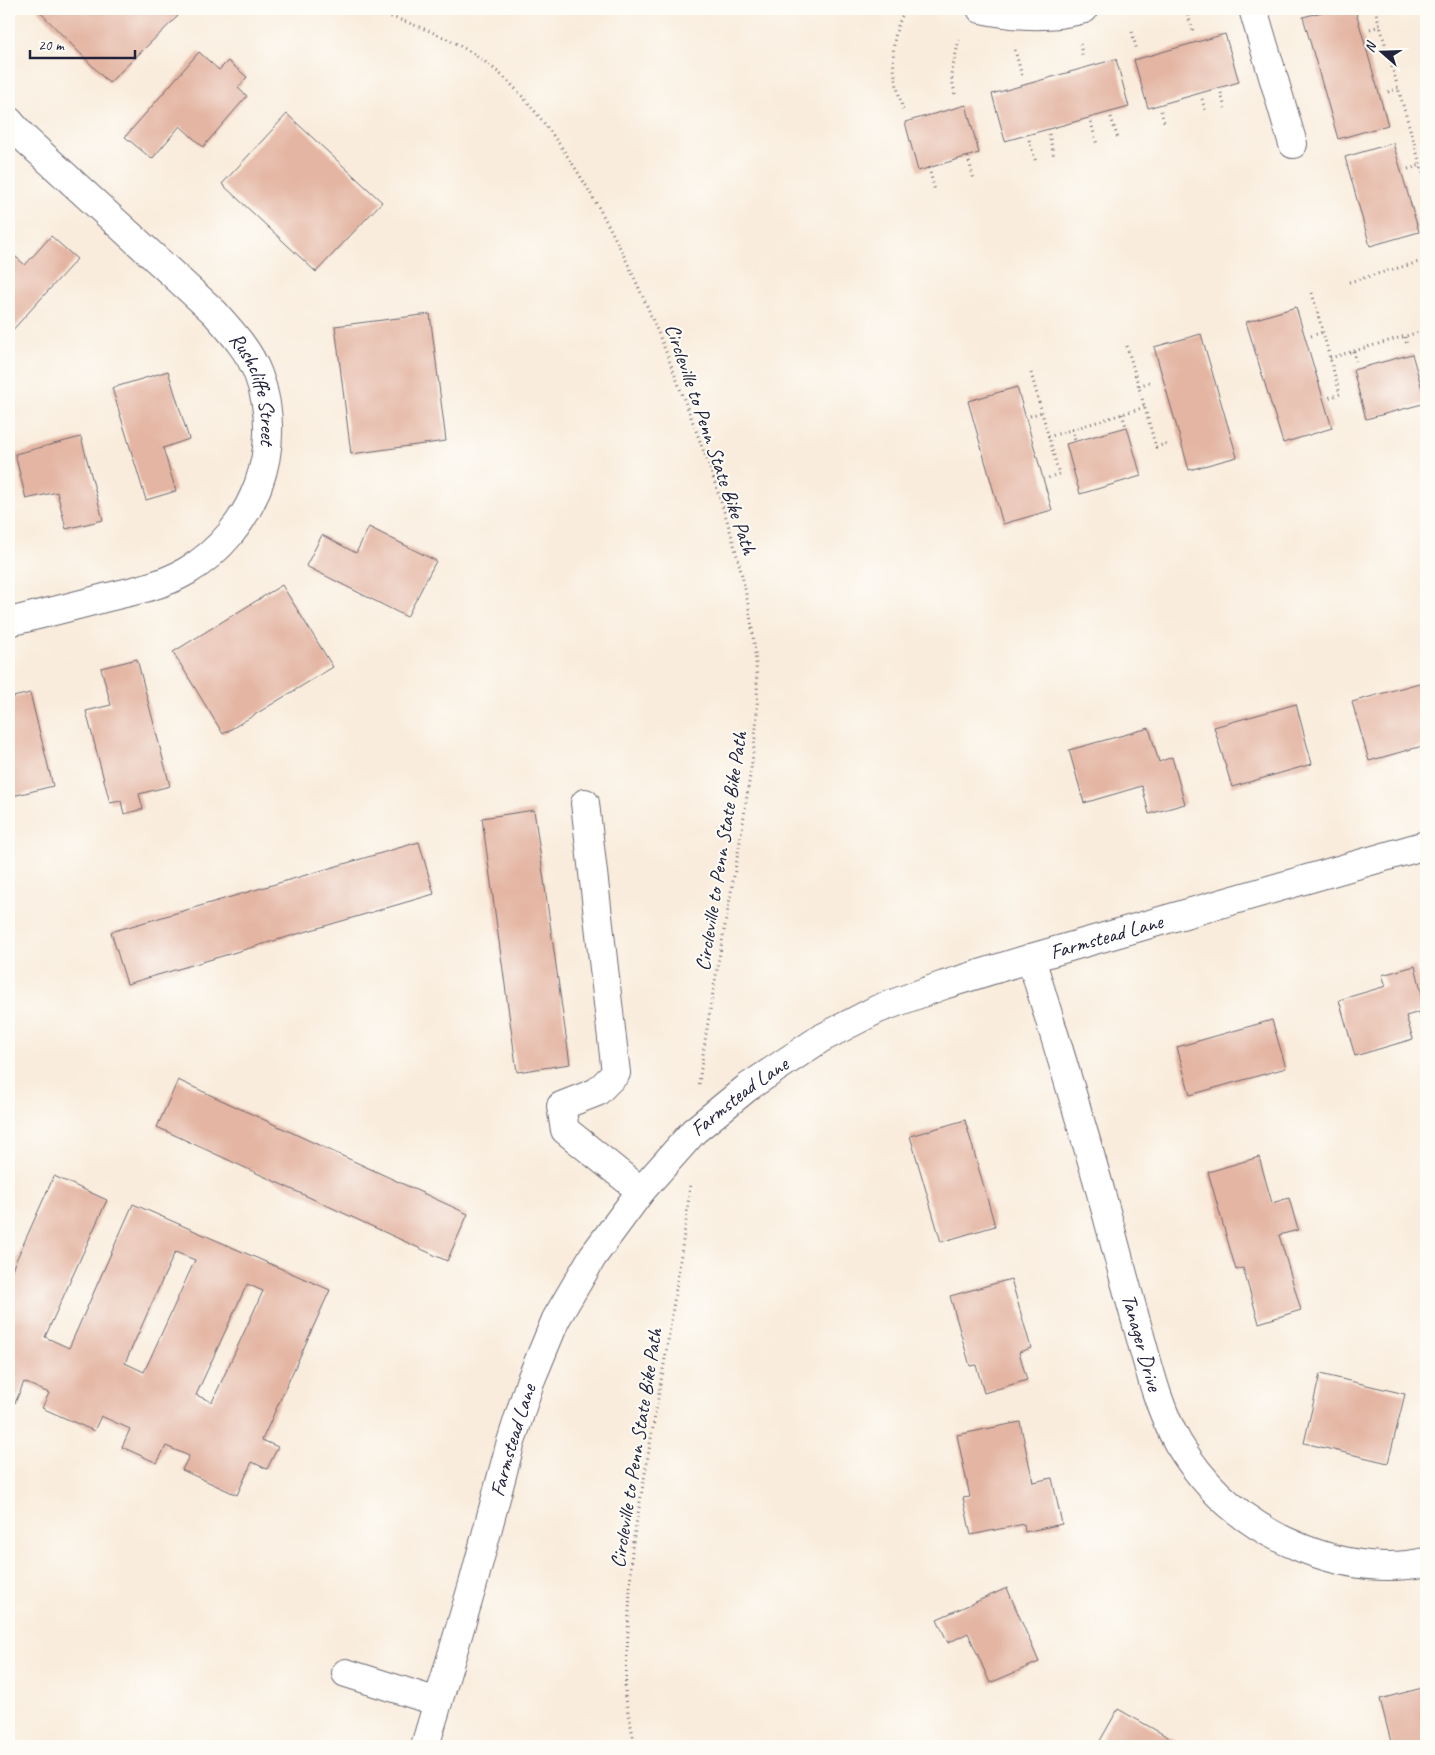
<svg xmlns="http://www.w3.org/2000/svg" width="1435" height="1755" font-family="Caveat,sans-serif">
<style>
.building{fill:#e4b5a3;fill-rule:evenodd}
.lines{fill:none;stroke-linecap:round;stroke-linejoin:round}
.minor-casing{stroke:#6d6973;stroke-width:30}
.path{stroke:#6d6973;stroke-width:3;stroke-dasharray:1 4;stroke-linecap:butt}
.minor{stroke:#fff;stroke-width:28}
.labels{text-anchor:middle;stroke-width:4;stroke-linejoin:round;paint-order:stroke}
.street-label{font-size:21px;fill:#22223b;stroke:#fdfcf7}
</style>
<rect width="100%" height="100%" fill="#fdfcf7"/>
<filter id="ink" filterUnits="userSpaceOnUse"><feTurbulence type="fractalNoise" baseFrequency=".02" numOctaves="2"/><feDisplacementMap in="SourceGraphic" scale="10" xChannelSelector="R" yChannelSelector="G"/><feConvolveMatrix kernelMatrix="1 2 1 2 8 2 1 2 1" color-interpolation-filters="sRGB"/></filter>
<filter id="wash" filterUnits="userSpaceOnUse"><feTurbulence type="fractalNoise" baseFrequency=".0096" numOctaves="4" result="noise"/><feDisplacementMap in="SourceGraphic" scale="20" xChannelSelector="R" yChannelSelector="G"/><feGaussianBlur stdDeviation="1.12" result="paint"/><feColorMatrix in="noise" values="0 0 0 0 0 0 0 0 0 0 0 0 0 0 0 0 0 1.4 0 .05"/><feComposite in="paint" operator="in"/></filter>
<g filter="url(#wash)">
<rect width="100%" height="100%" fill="#f9ecdc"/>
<g id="blocks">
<!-- building -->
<g class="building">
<polygon points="37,9 171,9 178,16 109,83"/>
<polygon points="1333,9 1355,9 1388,125 1338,139 1303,17"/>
<polygon points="1225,34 1239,82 1148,108 1134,60"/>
<polygon points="199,52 219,70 228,61 247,77 238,88 247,96 203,147 180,126 152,159 125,137"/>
<polygon points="1116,59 1129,107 1005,141 992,94"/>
<polygon points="966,105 979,153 918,171 905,122"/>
<polygon points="287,114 382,202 316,272 222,184"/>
<polygon points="1393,143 1419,232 1370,246 1345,157"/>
<polygon points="51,236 77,259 9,334 9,251 25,265"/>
<polygon points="1296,307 1332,428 1283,443 1246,322"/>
<polygon points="430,314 446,441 351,454 335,326"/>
<polygon points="1201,334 1237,457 1189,470 1154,347"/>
<polygon points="1412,354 1426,403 1366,419 1353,370"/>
<polygon points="168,371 189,439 163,448 176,491 146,500 112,388"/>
<polygon points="1017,387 1052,510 1003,524 968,401"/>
<polygon points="1127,427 1141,476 1080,494 1066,444"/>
<polygon points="81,437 103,520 66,529 57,492 26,499 15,454"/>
<polygon points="369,527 436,561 407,617 306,566 322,535 356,553"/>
<polygon points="282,585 333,667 223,734 173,652"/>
<polygon points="137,659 170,786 139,794 143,809 124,814 121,801 110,803 86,711 111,705 101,668"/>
<polygon points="1426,681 1426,745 1369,761 1352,702"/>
<polygon points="30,693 53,786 9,797 9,698"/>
<polygon points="1296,704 1312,764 1232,787 1214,727"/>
<polygon points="1149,728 1159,762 1172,757 1185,804 1149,814 1142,786 1084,803 1069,750"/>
<polygon points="534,810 570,1064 517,1072 482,818"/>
<polygon points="419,842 434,894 127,984 111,932"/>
<polygon points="1415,966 1426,1010 1406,1016 1413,1039 1355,1056 1339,1000 1386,986 1382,975"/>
<polygon points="1272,1020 1286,1068 1190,1095 1177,1047"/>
<polygon points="178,1080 468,1214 447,1261 157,1127"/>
<polygon points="965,1120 995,1226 941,1242 910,1136"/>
<polygon points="1259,1157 1272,1203 1289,1198 1298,1230 1279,1235 1301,1310 1259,1323 1243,1268 1236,1270 1208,1172"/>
<path d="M54 1176 107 1200 45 1337 69 1348 133 1204 330 1290 262 1440 278 1447 267 1469 252 1462 237 1495 182 1470 189 1456 166 1446 157 1463 122 1447 130 1429 101 1416 94 1431 42 1408 49 1393 24 1382 15 1403 9 1401V1276ZM175 1252 195 1260 144 1372 125 1363ZM247 1284 263 1291 212 1402 196 1395Z"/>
<polygon points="1011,1279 1031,1348 1019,1352 1027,1380 984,1393 976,1365 970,1366 950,1296"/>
<polygon points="1320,1374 1405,1394 1388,1463 1304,1443"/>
<polygon points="1020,1422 1033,1482 1052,1478 1062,1524 1025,1532 1024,1524 971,1535 963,1498 970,1497 957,1435"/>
<polygon points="1007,1588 1039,1662 990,1683 968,1633 948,1643 937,1619"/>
<polygon points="1426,1687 1426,1746 1392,1746 1380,1699"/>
<polygon points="1118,1709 1184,1746 1097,1746"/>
</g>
</g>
</g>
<g filter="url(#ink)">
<use href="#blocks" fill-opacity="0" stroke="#6d6973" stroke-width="1"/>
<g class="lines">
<!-- minor casing -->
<g class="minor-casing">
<g id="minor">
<path d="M981 9C1014 16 1052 18 1084 9"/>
<polyline points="1253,9 1293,144"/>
<path id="s1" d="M9 121 23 137 214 312C230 330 249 350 258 374 286 448 254 531 187 571 163 585 135 591 108 597 75 606 42 614 9 622"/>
<polyline points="585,803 616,1073 597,1092 561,1106 565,1130 641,1191"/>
<path id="s2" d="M1031 958C1055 1038 1080 1117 1102 1197 1114 1240 1125 1283 1137 1325 1148 1364 1158 1408 1178 1443 1208 1493 1250 1528 1304 1549 1343 1564 1385 1571 1426 1562"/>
<polyline points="346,1673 438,1702"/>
<path id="s3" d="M425 1746 473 1584 510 1445 530 1382 556 1319 593 1256 641 1191 694 1131 748 1087 820 1039 878 1009 944 985 1031 958 1426 845"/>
</g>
</g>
<!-- path -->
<g class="path">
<path d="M367 9C414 24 460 39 499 73 523 94 543 121 562 148 613 223 649 306 681 391 720 493 761 602 757 713 755 749 748 787 743 823 729 910 710 997 699 1084"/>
<polyline points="1375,9 1426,184"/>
<polyline points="1424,9 1426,16"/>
<polyline points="1188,15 1194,34"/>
<path d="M902 16C887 47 894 78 903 110"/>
<polyline points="1370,29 1380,26"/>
<polyline points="1132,32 1137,51"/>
<polyline points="1080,44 1083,58"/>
<polyline points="1015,50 1022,76"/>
<polyline points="1388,92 1398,88"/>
<polyline points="1221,93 1225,108"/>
<polyline points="955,94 951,75 959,40"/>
<polyline points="1202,99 1206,113"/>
<polyline points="1161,111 1165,125"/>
<polyline points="1111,117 1118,139"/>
<polyline points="1091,122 1097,145"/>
<polyline points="1049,134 1054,157"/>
<polyline points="1029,140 1036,162"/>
<polyline points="968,157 974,180"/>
<polyline points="929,168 935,191"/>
<polyline points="1408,169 1421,165"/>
<polyline points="1425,225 1426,225"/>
<polyline points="1349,282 1426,260"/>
<polyline points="1312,293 1340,394 1328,398"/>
<polyline points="1311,336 1323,332"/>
<polyline points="1405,337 1407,346"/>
<polyline points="1127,346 1156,447 1169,443"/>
<polyline points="1353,351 1356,361"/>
<polyline points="1330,358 1426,330"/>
<polyline points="1031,373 1059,474 1048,478"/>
<polyline points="1139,386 1152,381"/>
<polyline points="1122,414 1126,426"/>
<polyline points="1030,416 1042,412"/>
<polyline points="1072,429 1075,441"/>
<polyline points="1048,437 1145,407"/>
<polyline points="635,1746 625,1696 632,1548 669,1335 687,1214 690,1185"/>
</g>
<!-- minor -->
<use href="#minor" class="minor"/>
</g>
</g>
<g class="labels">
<!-- street labels -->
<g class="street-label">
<text dy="7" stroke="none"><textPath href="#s1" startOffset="370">Rushcliffe Street</textPath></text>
<text transform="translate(711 439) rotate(71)" y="7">Circleville to Penn State Bike Path</text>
<text transform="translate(721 851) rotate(-81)" y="7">Circleville to Penn State Bike Path</text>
<text dy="7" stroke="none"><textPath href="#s3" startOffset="1142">Farmstead Lane</textPath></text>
<text dy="7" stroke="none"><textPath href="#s3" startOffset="738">Farmstead Lane</textPath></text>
<text dy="7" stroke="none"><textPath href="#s2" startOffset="400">Tanager Drive</textPath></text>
<text dy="7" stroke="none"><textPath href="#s3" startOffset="318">Farmstead Lane</textPath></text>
<text transform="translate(636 1448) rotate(-81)" y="7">Circleville to Penn State Bike Path</text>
</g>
</g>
<!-- margin -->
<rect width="1435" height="1755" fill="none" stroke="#fdfcf7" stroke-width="30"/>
<!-- north arrow -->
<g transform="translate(1382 52) rotate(290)" stroke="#fdfcf7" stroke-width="4" paint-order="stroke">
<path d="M0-4L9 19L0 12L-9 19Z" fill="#22223b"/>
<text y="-8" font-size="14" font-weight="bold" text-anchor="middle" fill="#22223b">N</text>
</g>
<!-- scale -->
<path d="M30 50v8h105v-8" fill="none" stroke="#22223b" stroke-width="2.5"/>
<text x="38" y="50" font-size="15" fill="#22223b" stroke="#fdfcf7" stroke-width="4" paint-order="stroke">20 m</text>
</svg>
